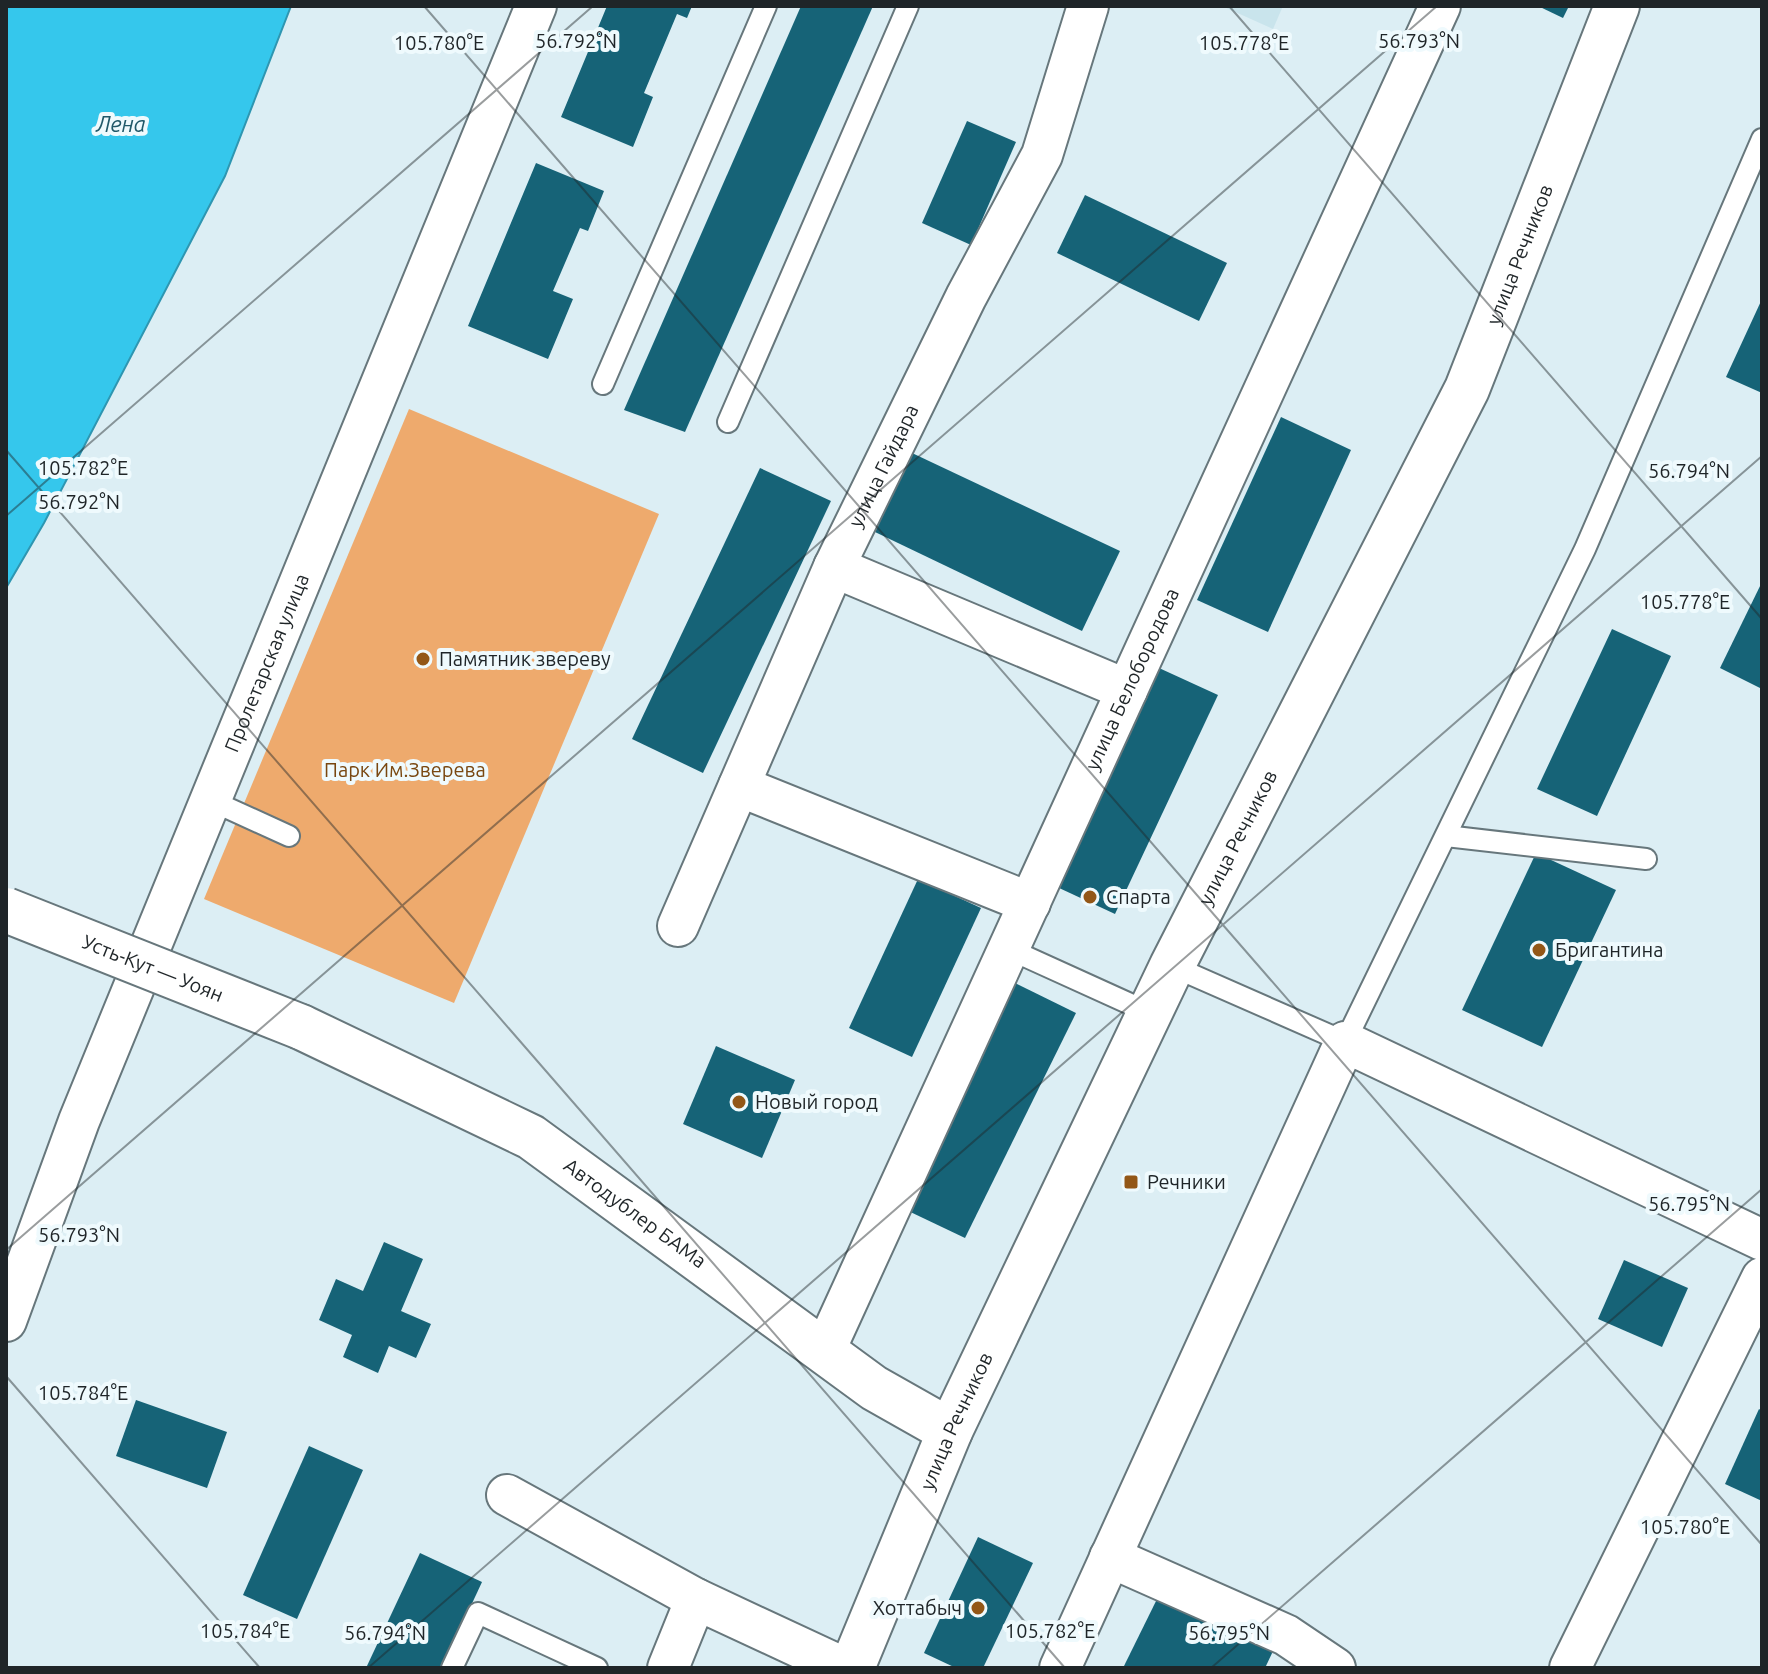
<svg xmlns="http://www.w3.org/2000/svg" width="1768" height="1674" font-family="Ubuntu,sans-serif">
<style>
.built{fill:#c9e4ec}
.green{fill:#eeaa6d}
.water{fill:#35c7ec;stroke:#2e96b1;stroke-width:2}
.building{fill:#166377}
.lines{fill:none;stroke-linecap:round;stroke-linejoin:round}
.lane-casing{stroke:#67777c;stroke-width:24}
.street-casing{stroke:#67777c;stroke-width:44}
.secondary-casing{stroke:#67777c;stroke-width:48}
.lane{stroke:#fff;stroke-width:20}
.street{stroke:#fff;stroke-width:40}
.secondary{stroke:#fff;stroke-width:44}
.secondary-bridge-casing{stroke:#67777c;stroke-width:48;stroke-linecap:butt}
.secondary-bridge{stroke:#fff;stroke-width:44}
.ticks{fill:none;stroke:#1f2528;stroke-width:2;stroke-opacity:0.45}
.poi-dot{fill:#935717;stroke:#effafd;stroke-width:3}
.labels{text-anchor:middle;stroke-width:8;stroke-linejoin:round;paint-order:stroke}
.street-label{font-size:20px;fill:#1f2528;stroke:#effafd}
.poi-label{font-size:20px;fill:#1f2528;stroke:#effafd;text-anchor:start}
.park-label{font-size:20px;fill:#794710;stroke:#effafd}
.water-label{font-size:22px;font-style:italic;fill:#215969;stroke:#effafd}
.ticks-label{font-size:20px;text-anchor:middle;fill:#1f2528;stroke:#effafd;stroke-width:8;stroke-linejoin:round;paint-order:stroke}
</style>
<rect width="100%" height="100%" fill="#dceef4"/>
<!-- built -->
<polygon class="built" points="1222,6 1283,6 1273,29"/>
<!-- green -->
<polygon class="green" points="409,409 659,514 454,1003 204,899"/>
<!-- water -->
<polygon class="water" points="6,6 291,6 225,176 44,523 6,588"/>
<!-- building -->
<g class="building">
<polygon points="607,6 692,6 687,18 677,14 644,93 653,97 633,147 561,117"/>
<polygon points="801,6 873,6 685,432 624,410"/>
<polygon points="1538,6 1569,6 1563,18"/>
<polygon points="967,121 1016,142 971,245 922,223"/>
<polygon points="536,163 604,191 588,231 580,228 553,291 573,299 548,359 468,326"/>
<polygon points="1085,195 1227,263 1199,321 1057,253"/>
<polygon points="1762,299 1762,393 1726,377"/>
<polygon points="1281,417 1351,450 1268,632 1197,600"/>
<polygon points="912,453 1120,551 1082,631 875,532"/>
<polygon points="760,468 831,501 703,773 632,739"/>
<polygon points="1762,582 1762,689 1720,668"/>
<polygon points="1612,629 1671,656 1597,816 1537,789"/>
<polygon points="1159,668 1218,695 1115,914 1057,887"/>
<polygon points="1536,853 1616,890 1542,1047 1462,1010"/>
<polygon points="918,879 981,908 912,1057 849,1028"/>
<polygon points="1013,982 1076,1013 965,1238 902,1208"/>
<polygon points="716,1046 795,1080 762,1158 683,1124"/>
<polygon points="384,1242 423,1259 401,1311 431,1324 416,1358 389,1346 378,1373 343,1357 352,1335 319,1320 336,1279 363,1291"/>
<polygon points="1624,1260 1688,1288 1662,1347 1598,1319"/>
<polygon points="136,1400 227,1432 207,1488 116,1456"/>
<polygon points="1759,1409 1762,1411 1762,1501 1725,1484"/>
<polygon points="309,1446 363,1470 297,1619 243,1595"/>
<polygon points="978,1537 1033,1563 983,1668 956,1668 924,1653"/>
<polygon points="420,1553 482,1582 442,1668 366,1668"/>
<polygon points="1160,1593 1274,1649 1265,1668 1123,1668"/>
</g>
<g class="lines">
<!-- lane casing -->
<g class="lane-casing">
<g id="lane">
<polyline points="603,384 766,6"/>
<polyline points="728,422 908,6"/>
<polyline points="210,800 289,836"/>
<polyline points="1446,836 1646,859"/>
<polyline points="1009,949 1150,1013"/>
<polyline points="1172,966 1345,1042 1585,549 1762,139"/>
<polyline points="452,1668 478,1613 597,1668"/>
</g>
</g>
<!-- street casing -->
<g class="street-casing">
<g id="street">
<polyline points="834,567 1127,690"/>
<polyline points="739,786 1030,903"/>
<path id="s1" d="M678 926 834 567 966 297 1042 155 1088 6"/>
<path id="s2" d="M6 1321 79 1121 536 6"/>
<path id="s3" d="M824 1352 1440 6"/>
<polyline points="507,1495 696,1599"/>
<polyline points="1110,1557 1286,1635 1335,1668"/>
<polyline points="668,1668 696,1599 844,1668"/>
<polyline points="1060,1668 1345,1042 1762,1240"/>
<polyline points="1570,1668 1762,1278"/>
</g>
</g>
<!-- secondary casing -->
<g class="secondary-casing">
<g id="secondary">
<path id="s4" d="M301 1027 531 1137 874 1388 950 1431"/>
<path id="s5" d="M852 1668 950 1431 1172 966 1467 389 1617 6"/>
</g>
</g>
<!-- lane -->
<use href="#lane" class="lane"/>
<!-- street -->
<use href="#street" class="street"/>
<!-- secondary -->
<use href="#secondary" class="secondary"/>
<!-- secondary-bridge casing -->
<g class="secondary-bridge-casing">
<g id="secondary-bridge">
<path id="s6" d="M6 910 301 1027"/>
</g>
</g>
<!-- secondary-bridge -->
<use href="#secondary-bridge" class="secondary-bridge"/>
</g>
<!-- ticks -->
<path class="ticks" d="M424 6 1762 1545M1229 6 1762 619M6 450 1065 1668M6 516 593 6M6 1250 1437 6M6 1376 260 1668M368 1668 1762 456M1211 1668 1762 1189"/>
<!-- markers -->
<g class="poi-dot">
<circle cx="423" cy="659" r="8"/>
<circle cx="1090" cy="897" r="8"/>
<circle cx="1539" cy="950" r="8"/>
<circle cx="739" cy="1102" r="8"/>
<rect x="1123" y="1174" width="16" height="16" rx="4"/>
<circle cx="978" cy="1608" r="8"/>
</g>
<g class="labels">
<!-- street labels -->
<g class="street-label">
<text dy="7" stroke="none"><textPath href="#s5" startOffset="1564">улица Речников</textPath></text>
<text dy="7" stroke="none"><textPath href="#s1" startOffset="504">улица Гайдара</textPath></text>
<text dy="7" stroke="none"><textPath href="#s2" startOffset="708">Пролетарская улица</textPath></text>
<text dy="7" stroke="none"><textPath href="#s3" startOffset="740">улица Белобородова</textPath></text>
<text dy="7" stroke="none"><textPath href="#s5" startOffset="916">улица Речников</textPath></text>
<text dy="7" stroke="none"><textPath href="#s6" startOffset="158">Усть-Кут — Уоян</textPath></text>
<text dy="7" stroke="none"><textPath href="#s4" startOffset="384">Автодублер БАМа</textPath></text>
<text dy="7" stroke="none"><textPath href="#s5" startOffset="268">улица Речников</textPath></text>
</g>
<!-- poi labels -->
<g class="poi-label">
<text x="439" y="666">Памятник звереву</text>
<text x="1106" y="904">Спарта</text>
<text x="1555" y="957">Бригантина</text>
<text x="755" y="1109">Новый город</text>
<text x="1147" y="1189">Речники</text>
<text x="962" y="1615" text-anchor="end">Хоттабыч</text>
</g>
<!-- park labels -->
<g class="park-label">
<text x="405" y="777">Парк Им.Зверева</text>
</g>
<!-- water labels -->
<g class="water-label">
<text x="121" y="132">Лена</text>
</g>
</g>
<g class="ticks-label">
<text x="576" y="48">56.792°N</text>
<text x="1419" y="48">56.793°N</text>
<text x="439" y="50">105.780°E</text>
<text x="1244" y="50">105.778°E</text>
<text x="83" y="475">105.782°E</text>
<text x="1689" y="478">56.794°N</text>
<text x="79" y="509">56.792°N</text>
<text x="1685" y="609">105.778°E</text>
<text x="1689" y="1211">56.795°N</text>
<text x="79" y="1242">56.793°N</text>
<text x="83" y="1400">105.784°E</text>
<text x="1685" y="1534">105.780°E</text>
<text x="245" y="1638">105.784°E</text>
<text x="1050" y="1638">105.782°E</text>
<text x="385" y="1640">56.794°N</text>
<text x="1229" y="1640">56.795°N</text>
</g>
<!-- border -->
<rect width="1768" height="1674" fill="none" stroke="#1f2528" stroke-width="16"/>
</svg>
